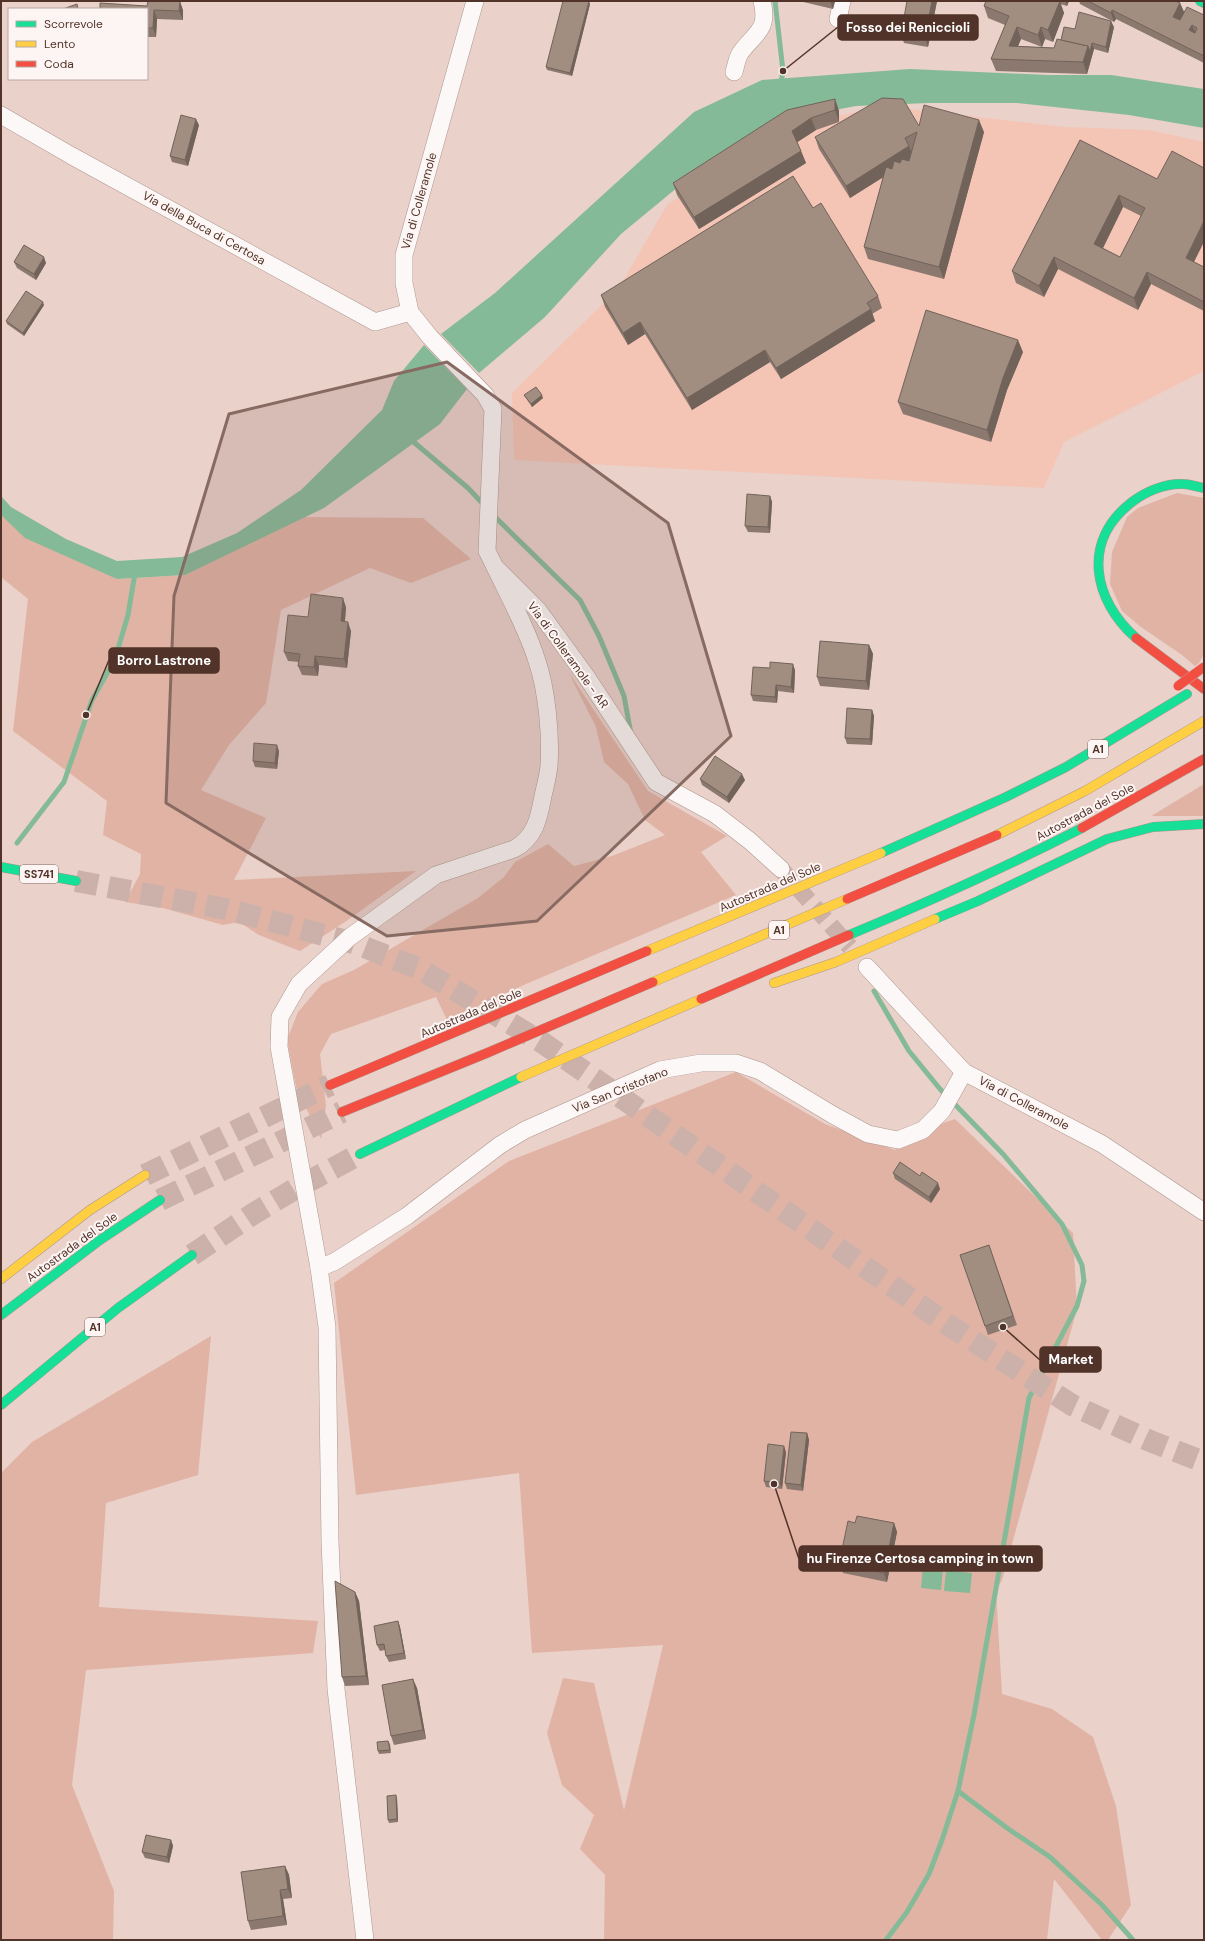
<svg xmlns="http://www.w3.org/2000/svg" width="1205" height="1941" font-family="'DM Sans',sans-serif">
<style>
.built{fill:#f4c4b5}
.green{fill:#e1b3a4}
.water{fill:#85ba98}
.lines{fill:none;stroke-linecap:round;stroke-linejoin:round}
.stream{stroke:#85ba98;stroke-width:5}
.street-tunnel{stroke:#cbb1aa;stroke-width:17;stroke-dasharray:17 8;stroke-linecap:butt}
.primary-tunnel{stroke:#cbb1aa;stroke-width:22;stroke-dasharray:22 11;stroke-linecap:butt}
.highway-tunnel{stroke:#cbb1aa;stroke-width:22;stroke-dasharray:22 11;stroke-linecap:butt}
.street-casing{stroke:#ae968e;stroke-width:18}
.fast-casing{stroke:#ae968e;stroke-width:10}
.slow-casing{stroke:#ae968e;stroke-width:10}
.jam-casing{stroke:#ae968e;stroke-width:10}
.street{stroke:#fcf8f7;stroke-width:17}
.fast{stroke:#16e098;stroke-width:9}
.slow{stroke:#ffcf43;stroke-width:9}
.jam{stroke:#f24e42;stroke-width:9}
.jam-bridge-casing{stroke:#c1afaa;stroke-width:10;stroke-linecap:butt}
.jam-bridge{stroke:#f24e42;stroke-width:9}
.wall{fill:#8b796f;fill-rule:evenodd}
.shaded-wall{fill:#71635a}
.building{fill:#a28d81;stroke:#71635a;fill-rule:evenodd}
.marked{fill:#876a61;fill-opacity:0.2;stroke:#876a61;stroke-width:3;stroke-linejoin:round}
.labels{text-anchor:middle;stroke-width:4;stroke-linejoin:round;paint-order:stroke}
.shield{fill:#fdf5f3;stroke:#856d66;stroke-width:1}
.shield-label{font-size:11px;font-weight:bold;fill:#513329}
.street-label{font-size:12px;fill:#513329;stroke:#fdf5f3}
.leader{fill:none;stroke:#513329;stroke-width:1.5}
.callout-dot{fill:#513329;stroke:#fdf5f3;stroke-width:1.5}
.callout{fill:#513329;stroke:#513329;stroke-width:1.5}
.callout-label{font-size:13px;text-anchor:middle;font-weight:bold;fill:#fff}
</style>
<rect width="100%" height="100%" fill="#ead1ca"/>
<!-- built -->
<polygon class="built" points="884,106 1064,127 1149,130 1204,142 1204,371 1064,442 1044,488 514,460 512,393 619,288 667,205 778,129"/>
<!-- green -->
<g class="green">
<polygon points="1177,493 1204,498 1204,654 1199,663 1195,666 1182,655 1141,627 1122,611 1110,584 1112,552 1127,517 1138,508"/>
<polygon points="1,515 117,579 185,575 301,517 423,518 471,559 411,583 370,568 281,610 266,703 229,745 201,790 266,818 234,880 416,871 345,922 300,951 259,935 239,922 223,925 163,908 125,902 140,874 141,854 103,835 107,801 13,731 28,599 1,577"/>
<polygon points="569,673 648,791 727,836 701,852 736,895 526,984 447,1020 436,997 331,1034 320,1054 326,1106 321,1139 296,1087 287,1040 298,1012 322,984 354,970 478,898 504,877 515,862 548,844 574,866 612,856 665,835 645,820 628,784 604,762 596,727"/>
<polygon points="1204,784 1204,816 1152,816 1153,815"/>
<polygon points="736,1072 825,1124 895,1150 923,1130 955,1119 1073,1233 1077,1309 1002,1580 996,1591 1002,1694 1052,1709 1093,1737 1116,1806 1131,1905 1108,1940 1102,1940 1054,1879 1047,1940 604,1940 605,1875 580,1849 594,1815 562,1785 547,1733 563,1678 594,1683 624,1810 663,1645 532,1653 519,1473 356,1495 334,1283 509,1161"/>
<polygon points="211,1336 198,1475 106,1503 99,1607 318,1621 313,1653 86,1670 72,1785 114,1891 113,1940 1,1940 1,1473 32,1442"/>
</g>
<!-- water -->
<g class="water">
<polygon points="910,69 1048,75 1111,75 1204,89 1204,128 1129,115 1017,103 928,103 856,106 786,119 684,182 621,234 545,317 479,373 441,334 495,293 694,112 762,80"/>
<polygon points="424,345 467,389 440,424 324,508 185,575 117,579 25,538 1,515 1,496 11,507 66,539 117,561 182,557 237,533 301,490 382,410 394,381"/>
<polygon points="924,1556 944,1558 941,1590 921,1588"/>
<polygon points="946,1570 972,1573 970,1593 944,1591"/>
</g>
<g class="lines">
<!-- stream -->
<g class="stream">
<polyline points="775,1 783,71 781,83"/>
<polyline points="409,438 468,488 485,506"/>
<polyline points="493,515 580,600 599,636 624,696 631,734"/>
<polyline points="17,843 64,782 92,700 115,659 128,615 135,573"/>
<polyline points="874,991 909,1051 940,1089 1003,1154 1062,1224 1082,1265 1084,1281 1077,1306 1029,1398 974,1715 958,1791 942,1840 929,1874 907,1912 886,1940"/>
<polyline points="958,1791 1007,1828 1050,1857 1102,1905 1133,1940"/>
</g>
<!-- street-tunnel -->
<polyline class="street-tunnel" points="781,869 850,947"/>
<!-- primary-tunnel -->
<polyline class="primary-tunnel" points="76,881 226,909 279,923 354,943 420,969 543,1043 947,1324 1072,1405 1150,1441 1204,1462"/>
<!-- highway-tunnel -->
<g class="highway-tunnel">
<polyline points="145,1175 330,1085"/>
<polyline points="160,1200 342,1112"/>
<polyline points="192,1255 253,1214 298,1187 360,1154"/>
</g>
<!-- street casing -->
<g class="street-casing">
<g id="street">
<polyline points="475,1 404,255 404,283 410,312 430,337 485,395 493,409 487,551 495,567 538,610 586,676 656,782 715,814 750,841 781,869"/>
<polyline points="838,19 842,1"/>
<path d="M734 72C736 66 737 57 741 52 756 32 769 30 762 1"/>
<polyline points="1,115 72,156 375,322 410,312"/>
<polyline points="867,967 964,1072 1102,1144 1204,1212"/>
<polyline points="319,1268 334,1262 407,1216 500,1145 525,1130 660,1070 701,1063 736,1063 760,1071 833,1115 868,1134 898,1140 923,1130 942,1111 964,1072"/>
<path d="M365 1940 336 1689 330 1541 327 1327 319 1268 279 1047 280 1017 299 984 350 937 436 875 514 849C535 838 539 818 543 796 545 787 548 776 549 766 551 735 547 691 537 661 527 629 510 598 495 567"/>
</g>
</g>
<!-- fast casing -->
<g class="fast-casing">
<g id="fast">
<polyline points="1200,1 1204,3"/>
<path d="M1136 638C1093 600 1081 541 1132 502 1145 492 1165 483 1183 484 1190 484 1197 487 1204 488"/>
<polyline points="881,853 1006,797 1066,767 1187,694"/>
<polyline points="1,867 76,881"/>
<polyline points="935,919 978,901 1107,839 1153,827 1204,824"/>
<path d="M849 935C928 902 1006 867 1082 828"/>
<polyline points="360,1154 521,1077"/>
<polyline points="1,1315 100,1240 160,1200"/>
<polyline points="1,1405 118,1308 192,1255"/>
</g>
</g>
<!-- slow casing -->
<g class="slow-casing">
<g id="slow">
<polyline points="997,835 1085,791 1204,721"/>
<polyline points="647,951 881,853"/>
<polyline points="653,982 847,899"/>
<polyline points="774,983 836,962 935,919"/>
<polyline points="521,1077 701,999"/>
<polyline points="1,1279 90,1210 145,1175"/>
</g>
</g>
<!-- jam casing -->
<g class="jam-casing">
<g id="jam">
<polyline points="1136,638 1204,689"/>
<polyline points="1082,828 1204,759"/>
<polyline points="847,899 997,835"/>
<polyline points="701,999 849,935"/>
<polyline points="330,1085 647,951"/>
<polyline points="342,1112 487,1053 653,982"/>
</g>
</g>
<!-- street -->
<use href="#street" class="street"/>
<!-- fast -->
<use href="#fast" class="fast"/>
<!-- slow -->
<use href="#slow" class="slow"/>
<!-- jam -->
<use href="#jam" class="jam"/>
<!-- jam-bridge casing -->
<g class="jam-bridge-casing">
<polyline id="jam-bridge" points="1178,686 1204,667"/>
</g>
<!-- jam-bridge -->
<use href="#jam-bridge" class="jam-bridge"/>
</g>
<!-- wall -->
<g class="wall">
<polygon points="799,1 835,1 833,9"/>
<polygon points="937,1 928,47 904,43 901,34"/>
<polygon points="986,1 1069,1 1067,6 1060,4 1064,13 1053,42 1045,39 1042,47 1021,39 1018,46 1054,48 1061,40 1075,29 1114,27 1108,53 1094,49 1087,74 996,71 991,59 1005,25 988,18 984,6"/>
<polygon points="1079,1 1176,1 1180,3 1184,12 1204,15 1204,63 1116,19 1114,22 1080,4"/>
<polygon points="590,4 572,76 547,70 546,67"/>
<polygon points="147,9 183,10 183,20 157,19 156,37 147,37"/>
<polygon points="835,99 839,111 839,122 816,130 797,142 806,163 699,229 677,195 673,183"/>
<polygon points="199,125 188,166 172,162 170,156"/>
<polygon points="919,126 984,132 944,279 868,259 864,247 883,177 850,198 819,149 815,137"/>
<path d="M1080 140 1157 179 1194 262 1204 267V311L1151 284 1138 310 1058 269 1044 297 1016 283 1012 271ZM1123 207 1141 216 1120 257 1103 248Z"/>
<polygon points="813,208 878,296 882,308 872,314 875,321 781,379 770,362 692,410 645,334 628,345 605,307 601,295"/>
<polygon points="14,262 46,263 36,280 17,268"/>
<polygon points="44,305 24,336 7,324 6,321"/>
<polygon points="1023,352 1007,390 991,442 903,414 898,402"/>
<polygon points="524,395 543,398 532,407"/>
<polygon points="770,496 772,502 770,533 748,532 745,526"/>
<polygon points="346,607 345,622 351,631 347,668 319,665 318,676 302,675 298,666 299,662 288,661 284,652 308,617"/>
<polygon points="869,645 873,654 869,690 820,686 817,677"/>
<polygon points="795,670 794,693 778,691 777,703 753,701 751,695"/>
<polygon points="872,710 874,716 872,745 847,744 845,738"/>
<polygon points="279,751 277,769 255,767 253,761"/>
<polygon points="700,779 745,780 729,803 702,785"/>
<polygon points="893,1173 920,1176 940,1189 931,1203 895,1179"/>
<polygon points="989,1245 1017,1325 988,1335 960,1255"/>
<polygon points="807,1433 809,1440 803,1491 787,1489 785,1483"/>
<polygon points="786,1452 782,1489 766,1487 764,1481"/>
<polygon points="855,1523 894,1523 897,1532 887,1582 843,1573 839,1564"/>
<polygon points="355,1592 359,1601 369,1685 345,1686 342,1677"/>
<polygon points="398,1621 400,1627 406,1659 389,1662 386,1656 385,1650 380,1651 377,1645"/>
<polygon points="417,1688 426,1739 394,1745 391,1736"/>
<polygon points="388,1741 390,1744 391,1753 379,1754 378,1751"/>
<polygon points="397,1798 398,1822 389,1823 388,1820"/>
<polygon points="171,1840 173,1846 169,1863 145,1858 142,1852"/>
<polygon points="285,1866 289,1875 292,1898 283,1899 287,1925 251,1930 248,1921"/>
</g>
<!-- shaded-wall -->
<g class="shaded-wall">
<polygon points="180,1 183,10 183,20 179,11"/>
<polygon points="589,1 590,4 572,76 570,73"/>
<polygon points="830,1 835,1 833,9"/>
<polygon points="932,1 937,1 928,47 925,38"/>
<polygon points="1060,1 1064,13 1053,42 1048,30"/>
<polygon points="1065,1 1069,1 1067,6"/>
<polygon points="1180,3 1184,12 1177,26 1173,17"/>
<polygon points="154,10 157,19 156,37 153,28"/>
<polygon points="1112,10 1116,19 1114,22 1111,13"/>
<polygon points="1111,21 1114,27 1108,53 1106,47"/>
<polygon points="1192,25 1196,34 1189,30"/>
<polygon points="1017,27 1021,39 1013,58 1009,46"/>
<polygon points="1041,27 1045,39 1042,47 1038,35"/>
<polygon points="1092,43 1094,49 1087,74 1083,62 1088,46"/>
<polygon points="835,99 839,111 839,122 835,110"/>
<polygon points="811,118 816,130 796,143 792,131"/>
<polygon points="196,119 199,125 188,166 185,160"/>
<polygon points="979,120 984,132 944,279 939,267"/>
<polygon points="909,146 914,158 850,198 846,186"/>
<polygon points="801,151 806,163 699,229 694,217"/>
<polygon points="1119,195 1123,207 1099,256 1094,244"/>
<polygon points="1204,221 1204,242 1190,270 1186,258"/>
<polygon points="44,257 46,263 36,280 34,274"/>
<polygon points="1054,257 1058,269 1044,297 1039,286"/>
<polygon points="1147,272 1151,284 1138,310 1134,298"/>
<polygon points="43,302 44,305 24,336 23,333"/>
<polygon points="871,309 875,321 781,379 776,368"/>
<polygon points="640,322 645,334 628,345 623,333"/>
<polygon points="1018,340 1023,352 1007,390 991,442 987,430 1003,378"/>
<polygon points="765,350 770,362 692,410 687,398"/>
<polygon points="542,395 543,398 532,407 531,404"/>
<polygon points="770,496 772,502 770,533 768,527"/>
<polygon points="343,598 346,607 344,630 341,621"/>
<polygon points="348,622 351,631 347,668 344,659"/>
<polygon points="869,645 873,654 869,690 866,681"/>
<polygon points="315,656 319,665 318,676 314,667"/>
<polygon points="793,664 795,670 794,693 791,687"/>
<polygon points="776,685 778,691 777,703 775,697"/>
<polygon points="872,710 874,716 872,745 870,739"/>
<polygon points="277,745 279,751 277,769 275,763"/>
<polygon points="742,774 745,780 729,803 727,797"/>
<polygon points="938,1183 940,1189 931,1203 929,1197"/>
<polygon points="807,1433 809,1440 803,1491 801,1485"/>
<polygon points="784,1446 786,1452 782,1489 780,1483"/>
<polygon points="894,1523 897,1532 887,1582 884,1573"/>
<polygon points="355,1592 359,1601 369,1685 366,1676"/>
<polygon points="398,1621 400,1627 406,1659 404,1653"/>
<polygon points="413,1679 417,1688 426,1739 423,1730"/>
<polygon points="396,1795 397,1798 398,1822 397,1819"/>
<polygon points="171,1840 173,1846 169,1863 167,1857"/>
<polygon points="285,1866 289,1875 292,1898 288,1889"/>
<polygon points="280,1890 283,1899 287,1925 283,1916"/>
</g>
<!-- building -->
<g class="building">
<polygon points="148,1 180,1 179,11 154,10 153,28 147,28 147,9 100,9 100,3 147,6"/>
<polygon points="563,1 589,1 570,73 546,67"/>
<polygon points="907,1 932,1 925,38 901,34"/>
<polygon points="986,1 1060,1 1048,30 1041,27 1038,35 1017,27 1009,46 1054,48 1057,39 1088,46 1083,62 991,59 1009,16 984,6"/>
<path d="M1088 1H1176L1180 3 1173 17 1180 20 1187 7 1204 15V56L1112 10 1111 13ZM1192 25 1197 28 1195 33 1189 30Z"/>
<polygon points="77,4 78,9 63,9"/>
<polygon points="1079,12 1111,21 1106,47 1092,43 1090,52 1088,46 1061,40 1064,27 1075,29"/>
<polygon points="882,98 903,99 919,126 924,105 979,120 939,267 864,247 886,167 892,169 894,161 900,163 902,159 909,161 917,132 905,138 909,146 846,186 815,137"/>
<polygon points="835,99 835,110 811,118 792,131 801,151 694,217 673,183 787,110"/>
<polygon points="181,115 196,119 185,160 170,156"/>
<path d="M1080 140 1157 179 1172 151 1204 168V221L1186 258 1204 267V302L1147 272 1134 298 1054 257 1039 286 1012 271ZM1119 195 1145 208 1120 257 1094 244Z"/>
<polygon points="793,176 813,208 821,203 878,296 867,303 871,309 776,368 765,350 687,398 640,322 623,333 601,295"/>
<polygon points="24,245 44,257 34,274 14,262"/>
<polygon points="26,291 43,302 23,333 6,321"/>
<polygon points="926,310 1018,340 1003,378 987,430 898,402"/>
<polygon points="536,387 542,395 531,404 524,395"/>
<polygon points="747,494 770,496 768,527 745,526"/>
<polygon points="311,594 343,598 341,621 348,622 344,659 315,656 314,667 298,666 300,654 284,652 288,615 308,617"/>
<polygon points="820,641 869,645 866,681 817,677"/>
<polygon points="770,662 793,664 791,687 776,685 775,697 751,695 753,667 770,668"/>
<polygon points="847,708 872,710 870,739 845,738"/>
<polygon points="254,743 277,745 275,763 253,761"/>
<polygon points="715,756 742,774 727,797 700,779"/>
<polygon points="900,1162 920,1176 922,1172 938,1183 929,1197 893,1173"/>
<polygon points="989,1245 1013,1316 985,1326 960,1255"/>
<polygon points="791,1432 807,1433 801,1485 785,1483"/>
<polygon points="768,1444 784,1446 780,1483 764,1481"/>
<polygon points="857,1516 894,1523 884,1573 839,1564 848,1521 855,1523"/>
<polygon points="335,1581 355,1592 366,1676 342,1677"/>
<polygon points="398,1621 404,1653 386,1656 384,1644 377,1645 374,1626"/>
<polygon points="413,1679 423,1730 391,1736 382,1685"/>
<polygon points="388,1741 390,1750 378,1751 377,1742"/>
<polygon points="396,1795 397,1819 388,1820 387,1796"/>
<polygon points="146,1835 171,1840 167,1857 142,1852"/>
<polygon points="285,1866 288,1889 280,1890 283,1916 248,1921 241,1872"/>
</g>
<!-- marked area -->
<path class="marked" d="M447 362 668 523 731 736 537 921 387 936 166 803 174 596 229 414Z"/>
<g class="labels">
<!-- shield labels -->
<g class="shield">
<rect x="1088" y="740" width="20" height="18" rx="3"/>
<rect x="20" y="865" width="38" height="18" rx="3"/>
<rect x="769" y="921" width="20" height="18" rx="3"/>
<rect x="85" y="1318" width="20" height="18" rx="3"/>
</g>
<g class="shield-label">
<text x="1098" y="753">A1</text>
<text x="39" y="878">SS741</text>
<text x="779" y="934">A1</text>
<text x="95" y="1331">A1</text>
</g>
<!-- street labels -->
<g class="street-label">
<text transform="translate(419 201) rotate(-74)" y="4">Via di Colleramole</text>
<text transform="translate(204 228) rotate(29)" y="4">Via della Buca di Certosa</text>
<text transform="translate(568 655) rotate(54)" y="4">Via di Colleramole - AR</text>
<text transform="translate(1085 812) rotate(-28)" y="4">Autostrada del Sole</text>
<text transform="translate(770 887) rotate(-23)" y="4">Autostrada del Sole</text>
<text transform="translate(471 1013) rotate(-23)" y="4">Autostrada del Sole</text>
<text transform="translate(620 1090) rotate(-22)" y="4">Via San Cristofano</text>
<text transform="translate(1024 1103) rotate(28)" y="4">Via di Colleramole</text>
<text transform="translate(72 1247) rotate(-36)" y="4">Autostrada del Sole</text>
</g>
</g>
<!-- callouts -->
<path class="leader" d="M783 71L838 27M86 715L109 660M1003 1327L1040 1360M774 1484L799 1559"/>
<g class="callout-dot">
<circle cx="783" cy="71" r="4"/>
<circle cx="86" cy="715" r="4"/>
<circle cx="1003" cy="1327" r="4"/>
<circle cx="774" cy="1484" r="4"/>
</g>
<g class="callout">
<rect x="838" y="15" width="140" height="25" rx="4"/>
<rect x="109" y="648" width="110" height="25" rx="4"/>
<rect x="1040" y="1347" width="61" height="25" rx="4"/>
<rect x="799" y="1546" width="243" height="25" rx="4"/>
</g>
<g class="callout-label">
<text x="908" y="32">Fosso dei Reniccioli</text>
<text x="164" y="665">Borro Lastrone</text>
<text x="1071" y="1364">Market</text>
<text x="920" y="1563">hu Firenze Certosa camping in town</text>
</g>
<!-- border -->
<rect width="1205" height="1941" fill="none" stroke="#513329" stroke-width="4"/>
<!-- legend -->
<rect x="8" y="8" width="140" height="72" fill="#fdf5f3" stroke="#b8a7a2"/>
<rect x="16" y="21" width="20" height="6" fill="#16e098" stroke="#b8a7a2"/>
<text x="44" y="28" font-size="12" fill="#513329">Scorrevole</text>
<rect x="16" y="41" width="20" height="6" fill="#ffcf43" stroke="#b8a7a2"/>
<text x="44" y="48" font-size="12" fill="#513329">Lento</text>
<rect x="16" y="61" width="20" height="6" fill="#f24e42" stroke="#b8a7a2"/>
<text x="44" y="68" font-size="12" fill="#513329">Coda</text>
</svg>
